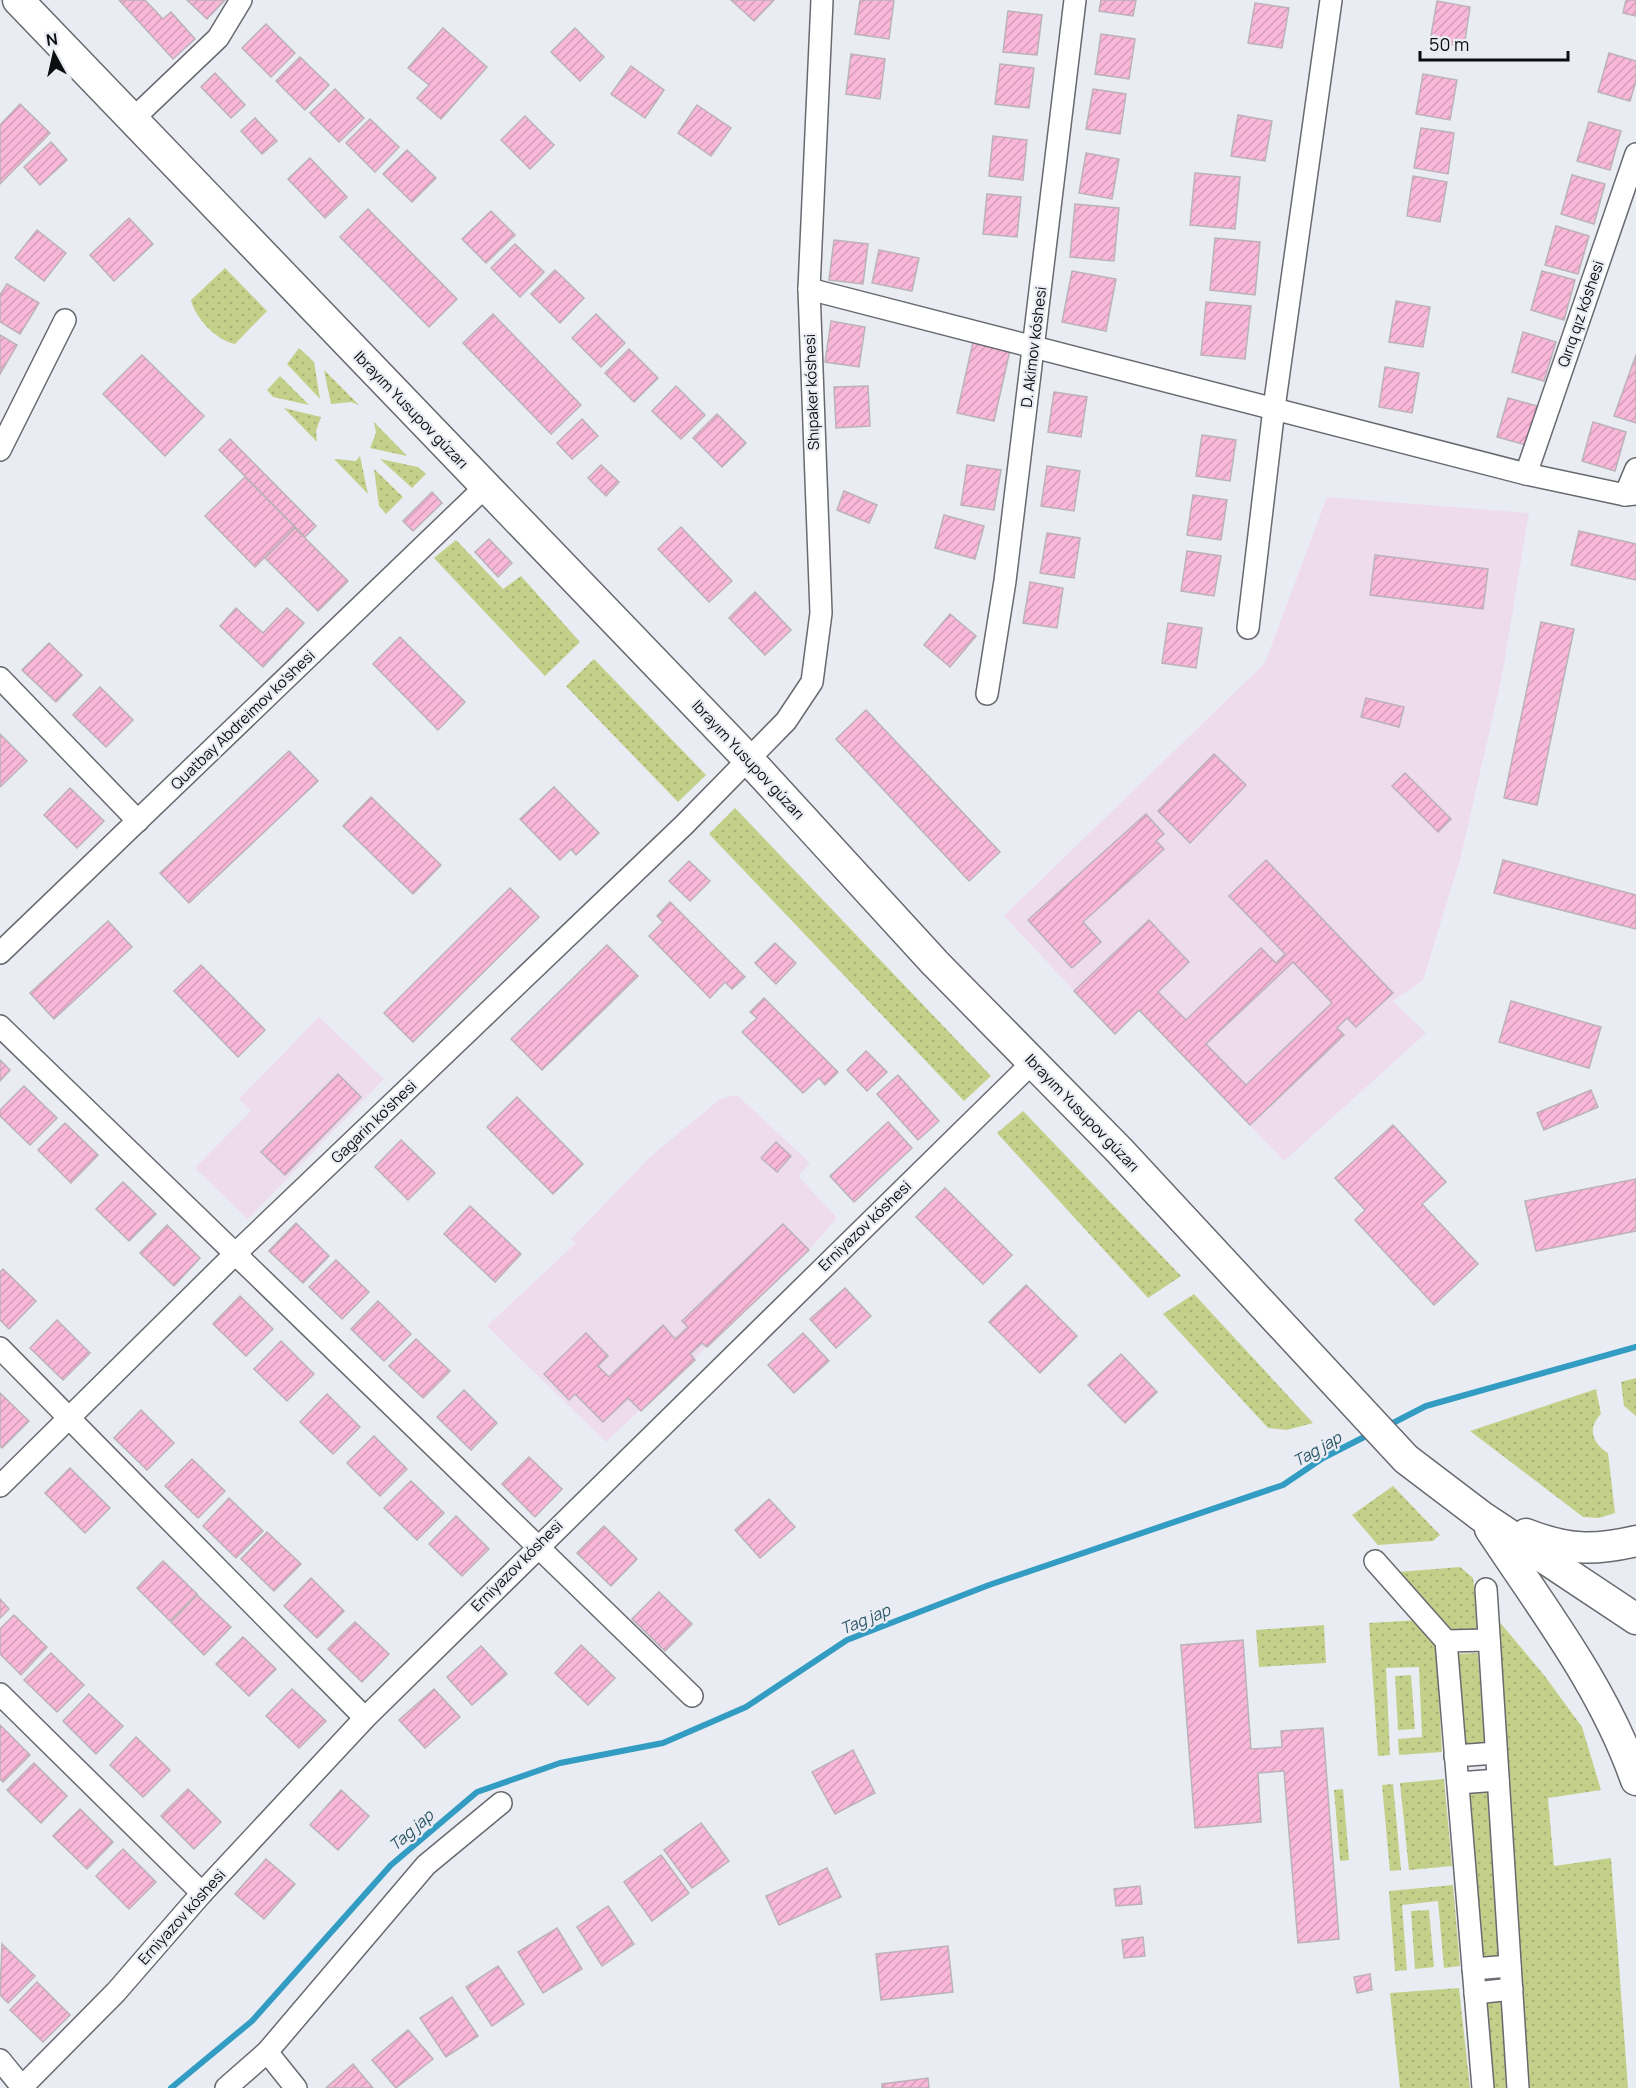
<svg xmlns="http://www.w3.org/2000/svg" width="1636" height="2088" font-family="Manrope,sans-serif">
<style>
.education{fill:#eedced}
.grass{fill:url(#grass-dots)}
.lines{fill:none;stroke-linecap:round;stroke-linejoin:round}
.stream{stroke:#329cc2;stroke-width:6}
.building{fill:url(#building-hatch);stroke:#bbb3b7;stroke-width:1.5;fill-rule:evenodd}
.street-casing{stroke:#686a70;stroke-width:24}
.secondary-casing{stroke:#686a70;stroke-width:33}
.street{stroke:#fff;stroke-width:21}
.secondary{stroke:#fff;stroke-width:30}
.labels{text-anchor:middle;stroke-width:4.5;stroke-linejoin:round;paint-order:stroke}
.street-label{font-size:15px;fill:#0d0e10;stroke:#e9ecf3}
.water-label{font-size:16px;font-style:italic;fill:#2a5566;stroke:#e9ecf3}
</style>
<defs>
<pattern id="grass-dots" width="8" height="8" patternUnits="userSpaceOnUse" patternTransform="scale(1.5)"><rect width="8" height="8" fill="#c4d08a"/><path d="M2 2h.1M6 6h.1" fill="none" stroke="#a7b176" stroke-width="1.8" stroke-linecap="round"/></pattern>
<pattern id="building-hatch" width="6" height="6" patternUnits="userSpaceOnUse" patternTransform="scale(1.5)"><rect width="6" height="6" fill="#f9b7d9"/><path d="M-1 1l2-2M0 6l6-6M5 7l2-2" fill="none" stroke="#d49cb9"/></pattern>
</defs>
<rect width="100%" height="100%" fill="#e9ecf3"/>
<!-- education -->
<g class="education">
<polygon points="1327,497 1529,513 1502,676 1461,856 1423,980 1393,1001 1426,1033 1284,1161 1140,1010 1115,1034 1004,916 1265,663"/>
<polygon points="319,1017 384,1079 248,1219 195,1168 251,1111 239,1099"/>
<polygon points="737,1095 810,1163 798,1176 837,1218 809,1250 606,1442 487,1326 576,1243 571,1239 650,1157 720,1099"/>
</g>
<!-- grass -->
<g class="grass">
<path d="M225 268 267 311 235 344C217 341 195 318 191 300Z"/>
<polygon points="299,348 314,362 320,399 287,364"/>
<polygon points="324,370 359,405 351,402 331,404"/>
<polygon points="280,376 309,405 273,397 267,390"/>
<polygon points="284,408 321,417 316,431 317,442"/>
<polygon points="374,422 407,456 370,448 376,433"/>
<polygon points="360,456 368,494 334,459 356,461"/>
<polygon points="380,459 418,467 426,474 412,488"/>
<polygon points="374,469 403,497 386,514 379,506"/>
<polygon points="456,540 503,589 521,576 580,642 545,676 434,558"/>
<polygon points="594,659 706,775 678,802 566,686"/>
<polygon points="735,808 991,1076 964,1101 709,834"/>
<polygon points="1023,1111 1181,1276 1148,1298 997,1133"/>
<polygon points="1194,1294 1313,1423 1287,1430 1268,1428 1163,1314"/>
<polygon points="1636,1378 1636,1416 1624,1406 1621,1382"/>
<path d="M1596 1389 1601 1414C1587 1428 1592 1443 1608 1453L1615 1513 1599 1518 1583 1517 1470 1431Z"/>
<polygon points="1393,1486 1440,1535 1433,1541 1378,1545 1352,1515"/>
<polygon points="1460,1567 1473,1578 1479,1629 1451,1631 1398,1572"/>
<polygon points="1492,1613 1544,1675 1582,1727 1601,1790 1548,1798 1554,1866 1611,1858 1628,2088 1527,2088"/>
<polygon points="1420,1620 1436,1645 1442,1752 1399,1755 1398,1739 1422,1737 1419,1667 1386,1668 1390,1755 1378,1756 1369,1623"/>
<polygon points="1324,1625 1326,1663 1259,1667 1256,1630"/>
<polygon points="1478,1653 1485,1749 1462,1750 1456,1654"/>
<polygon points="1411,1675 1415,1729 1398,1730 1395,1676"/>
<polygon points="1444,1779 1452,1866 1409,1870 1400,1783"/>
<polygon points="1393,1784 1401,1870 1390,1871 1382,1785"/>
<polygon points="1488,1785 1501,1961 1477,1962 1464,1787"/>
<polygon points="1343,1789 1349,1860 1340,1861 1334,1790"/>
<polygon points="1453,1885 1460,1966 1444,1968 1438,1901 1402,1905 1407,1970 1395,1971 1389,1891"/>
<polygon points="1429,1910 1434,1967 1415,1969 1411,1911"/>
<polygon points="1459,1988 1470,2088 1400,2088 1390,1993"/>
<polygon points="1504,1998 1510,2088 1487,2088 1481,1999"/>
</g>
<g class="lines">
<!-- stream -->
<g class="stream">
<polyline points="1387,1426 1426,1406 1636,1347"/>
<polyline points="171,2088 252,2021 391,1865 477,1792 560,1763 663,1743 746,1707 847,1640 989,1585 1283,1485 1323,1458 1372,1433"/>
</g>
</g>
<!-- building -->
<g class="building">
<polygon points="119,0 145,0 163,19 171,12 195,39 173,59"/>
<polygon points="187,0 225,0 207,19"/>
<polygon points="731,0 774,0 754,21"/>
<polygon points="860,0 894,0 889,39 855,34"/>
<polygon points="1101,0 1136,0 1133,16 1099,11"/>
<polygon points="1626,0 1636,0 1636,16 1623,13"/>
<polygon points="1437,1 1470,7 1464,47 1430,41"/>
<polygon points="1255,3 1289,8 1282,48 1248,43"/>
<polygon points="1008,11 1042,15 1037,55 1003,52"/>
<polygon points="266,24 295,53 271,77 242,48"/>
<polygon points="443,28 487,67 441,119 417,98 429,85 408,68"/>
<polygon points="575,28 604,57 580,81 551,52"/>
<polygon points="1101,34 1135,39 1129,79 1095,74"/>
<polygon points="1609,53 1636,61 1636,81 1630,101 1598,92"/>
<polygon points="851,54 885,59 880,99 846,94"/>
<polygon points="300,57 329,85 305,110 276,81"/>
<polygon points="1000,64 1034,68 1029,108 995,104"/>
<polygon points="631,66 664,90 645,118 611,94"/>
<polygon points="215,73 245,105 231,118 201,87"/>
<polygon points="1423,74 1457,80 1450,120 1416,114"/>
<polygon points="335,89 364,118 339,142 310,113"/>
<polygon points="1093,89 1126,94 1120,134 1086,129"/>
<polygon points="20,104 50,133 0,184 0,125"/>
<polygon points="697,105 731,128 711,156 678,133"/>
<polygon points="1238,115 1272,121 1265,161 1231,156"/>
<polygon points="525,116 554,145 530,169 501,140"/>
<polygon points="255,118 277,141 262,154 241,131"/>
<polygon points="370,119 399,147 375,172 346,143"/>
<polygon points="1589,122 1621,131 1610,170 1577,161"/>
<polygon points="1421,128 1454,133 1448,174 1414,168"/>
<polygon points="993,136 1027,140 1023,180 989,176"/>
<polygon points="51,142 67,160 40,185 24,167"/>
<polygon points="407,150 436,178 412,202 383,174"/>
<polygon points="1086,153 1119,159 1112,199 1079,193"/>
<polygon points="310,158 347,197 325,218 288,179"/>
<polygon points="1195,173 1240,177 1235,229 1190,225"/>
<polygon points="1572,175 1605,184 1594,224 1561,214"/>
<polygon points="1413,176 1447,182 1440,222 1407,216"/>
<polygon points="987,194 1021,197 1017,237 983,234"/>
<polygon points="1075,204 1119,208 1114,261 1070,257"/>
<polygon points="368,209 457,299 429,327 340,237"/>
<polygon points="491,211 515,235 486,263 462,239"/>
<polygon points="129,218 153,244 114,281 90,255"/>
<polygon points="1556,226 1589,236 1578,274 1545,265"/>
<polygon points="37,230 66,253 44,281 15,258"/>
<polygon points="1215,238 1260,242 1255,295 1210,290"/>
<polygon points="834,240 868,244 863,284 829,280"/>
<polygon points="515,244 544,272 520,297 491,268"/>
<polygon points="879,250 919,258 912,291 872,283"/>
<polygon points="555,270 584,298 560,323 531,294"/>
<polygon points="1072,271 1116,279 1106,331 1062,322"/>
<polygon points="1542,271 1575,280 1564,320 1531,310"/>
<polygon points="7,284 39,303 20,334 0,322 0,295"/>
<polygon points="1396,301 1430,307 1423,347 1389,342"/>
<polygon points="1206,302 1251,306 1245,359 1201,355"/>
<polygon points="493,314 581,405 551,434 463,343"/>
<polygon points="596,314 625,343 601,367 572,338"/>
<polygon points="831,321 865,327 859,367 825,362"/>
<polygon points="1523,332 1556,342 1544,381 1512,372"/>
<polygon points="0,335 17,345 0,374"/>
<polygon points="973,342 1010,350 994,421 957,413"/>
<polygon points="629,349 658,378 634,402 605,373"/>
<polygon points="142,355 204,416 165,456 103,394"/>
<polygon points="1636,355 1636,423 1614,416"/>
<polygon points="1385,367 1419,373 1412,413 1379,407"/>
<polygon points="676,386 705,415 681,439 652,411"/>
<polygon points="868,386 870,426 836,428 834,387"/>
<polygon points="1054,392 1087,397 1081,437 1048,432"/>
<polygon points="1508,398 1541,407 1530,446 1497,437"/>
<polygon points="717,414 746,443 722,467 693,438"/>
<polygon points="582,419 598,436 572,459 557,443"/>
<polygon points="1593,422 1626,432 1615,471 1582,461"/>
<polygon points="1202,435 1236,440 1230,481 1196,476"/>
<polygon points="230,439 316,526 305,537 219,450"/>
<polygon points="601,465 619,482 606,496 588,478"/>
<polygon points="967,465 1001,470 994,510 961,505"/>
<polygon points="1047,466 1080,471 1074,511 1041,506"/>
<polygon points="245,477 295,527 255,567 205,516"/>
<polygon points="844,491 877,505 869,523 837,510"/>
<polygon points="432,492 442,503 413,531 403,521"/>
<polygon points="1193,495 1227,500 1221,540 1187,535"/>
<polygon points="944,515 984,526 975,559 935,548"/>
<polygon points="681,527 732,581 709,602 658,549"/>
<polygon points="295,528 348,581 318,611 265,558"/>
<polygon points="1579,531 1636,544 1636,580 1571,565"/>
<polygon points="1047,533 1080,538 1074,578 1040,573"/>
<polygon points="489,539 512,563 498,577 475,552"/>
<polygon points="1187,551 1221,556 1214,596 1181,591"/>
<polygon points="1375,555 1488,569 1483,609 1370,595"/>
<polygon points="1030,582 1063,588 1057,628 1023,623"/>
<polygon points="755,592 791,630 765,655 729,618"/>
<polygon points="236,608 263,633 287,608 304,623 263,667 220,626"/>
<polygon points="950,614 976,636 950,667 924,645"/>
<polygon points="1541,622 1574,629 1537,805 1504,798"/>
<polygon points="1168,623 1202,628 1196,668 1162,663"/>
<polygon points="400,637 465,702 438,730 373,664"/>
<polygon points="49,643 82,675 56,702 22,670"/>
<polygon points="100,687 133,720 106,747 73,715"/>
<polygon points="1366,698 1404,707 1399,727 1361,717"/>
<polygon points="866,710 1000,852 969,881 836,739"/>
<polygon points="0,734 27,761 0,787"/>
<polygon points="289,751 318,781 189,903 160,873"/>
<polygon points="1214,754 1246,785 1190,843 1158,811"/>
<polygon points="1405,773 1451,819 1438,832 1392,786"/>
<polygon points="554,787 599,833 576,855 571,849 560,860 520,819"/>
<polygon points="70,788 104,821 77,848 44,815"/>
<polygon points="371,797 441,865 413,894 343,826"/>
<polygon points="1146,814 1164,834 1156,841 1164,849 1083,922 1101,942 1072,968 1028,920"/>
<path d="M1266 860 1393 993 1356 1027 1347 1018 1337 1028 1344 1035 1250 1125 1139 1010 1115 1034 1074 991 1149 920 1189 962 1158 992 1186 1020 1261 948 1276 963 1285 954 1229 896ZM1293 962 1332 1003 1246 1085 1206 1044Z"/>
<polygon points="1503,860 1636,895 1636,929 1494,893"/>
<polygon points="689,861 710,881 690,901 669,881"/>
<polygon points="510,888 539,917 413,1042 384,1013"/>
<polygon points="670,902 745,977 732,989 725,982 710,998 649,936 663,922 657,916"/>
<polygon points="108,921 132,947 54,1019 30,993"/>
<polygon points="775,943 796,963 776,984 755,963"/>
<polygon points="607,945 638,976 542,1070 511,1039"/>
<polygon points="201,965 265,1030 238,1057 174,991"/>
<polygon points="764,998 838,1072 825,1085 819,1078 803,1093 742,1032 757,1018 750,1012"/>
<polygon points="1511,1001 1601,1027 1589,1068 1499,1042"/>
<polygon points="866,1051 887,1072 867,1091 847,1070"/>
<polygon points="0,1060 10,1070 0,1081"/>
<polygon points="338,1074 361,1097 285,1175 261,1152"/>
<polygon points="898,1075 939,1121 918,1140 877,1094"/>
<polygon points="24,1086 57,1118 30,1145 0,1116 0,1110"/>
<polygon points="1591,1090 1598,1107 1544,1130 1537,1113"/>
<polygon points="517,1097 583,1164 553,1194 487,1127"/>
<polygon points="888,1122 912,1148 854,1202 830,1176"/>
<polygon points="65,1123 98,1155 71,1183 38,1150"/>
<polygon points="1393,1125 1446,1182 1422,1204 1478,1264 1434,1305 1355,1220 1365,1210 1335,1178"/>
<polygon points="401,1140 435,1173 408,1200 375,1167"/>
<polygon points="776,1142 791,1156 777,1172 761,1158"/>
<polygon points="1636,1179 1636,1231 1536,1251 1525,1201"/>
<polygon points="123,1182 156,1214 129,1241 96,1209"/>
<polygon points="945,1188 1012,1255 983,1284 916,1217"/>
<polygon points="470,1206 521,1254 495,1282 444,1234"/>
<polygon points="296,1223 329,1256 303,1283 269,1251"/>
<polygon points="783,1224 809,1250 707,1347 702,1343 690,1354 695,1360 641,1411 628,1398 603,1422 575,1394 569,1400 544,1374 586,1333 608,1356 598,1366 609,1377 663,1325 675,1339 688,1327 682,1321"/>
<polygon points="167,1225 200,1258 174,1286 140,1253"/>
<polygon points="336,1260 369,1292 342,1319 309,1287"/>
<polygon points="3,1269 36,1301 9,1329 0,1320 0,1272"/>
<polygon points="1026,1285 1077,1336 1040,1373 989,1322"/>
<polygon points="845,1288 871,1316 836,1348 810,1319"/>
<polygon points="240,1296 273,1329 246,1356 213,1324"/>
<polygon points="378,1301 411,1334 384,1361 351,1329"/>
<polygon points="57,1320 90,1353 63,1380 30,1348"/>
<polygon points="803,1333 829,1361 794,1393 768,1365"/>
<polygon points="416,1339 450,1371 423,1398 389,1366"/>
<polygon points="281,1341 314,1374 287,1401 254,1369"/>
<polygon points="1121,1354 1157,1392 1125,1423 1088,1385"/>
<polygon points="464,1390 497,1423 471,1450 437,1417"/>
<polygon points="0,1393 29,1421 2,1448 0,1446"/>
<polygon points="327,1394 360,1427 333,1454 300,1422"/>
<polygon points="141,1410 174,1443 147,1470 114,1438"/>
<polygon points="374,1436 407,1469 380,1496 347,1463"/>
<polygon points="529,1457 562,1489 535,1517 502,1484"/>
<polygon points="192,1459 225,1491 198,1518 165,1486"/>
<polygon points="70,1468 110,1508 85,1533 45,1493"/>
<polygon points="411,1481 444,1513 417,1540 384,1508"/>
<polygon points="229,1498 263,1531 236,1558 203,1526"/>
<polygon points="769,1499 795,1527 760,1558 735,1530"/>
<polygon points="456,1516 489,1549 462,1576 429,1544"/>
<polygon points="604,1526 637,1559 611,1586 577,1553"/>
<polygon points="267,1532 301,1564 274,1591 241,1559"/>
<polygon points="163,1561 197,1594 170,1621 137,1588"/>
<polygon points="311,1578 344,1611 317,1638 284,1606"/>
<polygon points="659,1592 692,1624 665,1651 632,1619"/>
<polygon points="197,1595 231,1627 204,1655 171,1622"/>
<polygon points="0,1599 9,1609 0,1618"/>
<polygon points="14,1615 47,1647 21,1675 0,1654 0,1629"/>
<polygon points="355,1622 389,1654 362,1682 328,1649"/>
<polygon points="243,1637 276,1669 249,1696 216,1664"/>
<polygon points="1243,1640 1251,1749 1282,1747 1281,1731 1323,1728 1339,1939 1298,1943 1284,1771 1258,1773 1261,1822 1195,1828 1181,1645"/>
<polygon points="581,1645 615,1678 588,1705 555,1673"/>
<polygon points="481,1646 507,1674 472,1705 447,1677"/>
<polygon points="51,1653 84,1685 57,1712 24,1680"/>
<polygon points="292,1689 326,1721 299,1748 266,1716"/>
<polygon points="434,1689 460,1717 425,1748 399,1720"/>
<polygon points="89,1694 123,1726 96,1754 63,1721"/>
<polygon points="0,1725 30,1755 3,1782 0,1779"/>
<polygon points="136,1737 170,1770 143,1797 110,1765"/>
<polygon points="853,1750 875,1793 835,1814 812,1772"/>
<polygon points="34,1763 67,1796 41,1823 7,1790"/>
<polygon points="188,1789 221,1822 194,1849 161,1816"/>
<polygon points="341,1790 369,1816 338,1850 310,1825"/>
<polygon points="80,1809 113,1842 87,1869 53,1836"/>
<polygon points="701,1823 729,1861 692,1888 664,1850"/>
<polygon points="123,1849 156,1882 129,1909 96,1876"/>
<polygon points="661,1855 689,1893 652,1921 624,1882"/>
<polygon points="266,1859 295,1884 264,1919 235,1894"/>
<polygon points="827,1868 841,1897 779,1925 766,1896"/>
<polygon points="1140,1886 1142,1904 1116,1906 1114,1889"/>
<polygon points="608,1906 634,1944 602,1966 577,1927"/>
<polygon points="557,1928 582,1969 543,1993 518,1952"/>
<polygon points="1143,1937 1145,1956 1124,1958 1122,1940"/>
<polygon points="2,1944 35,1976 8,2003 0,1995"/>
<polygon points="948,1946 953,1992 881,2000 876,1954"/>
<polygon points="498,1966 524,2004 492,2026 466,1987"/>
<polygon points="1370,1974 1372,1990 1357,1993 1354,1977"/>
<polygon points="37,1982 70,2015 43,2042 10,2010"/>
<polygon points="452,1997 478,2036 446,2057 420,2018"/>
<polygon points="408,2030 433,2059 396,2088 372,2060"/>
<polygon points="353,2064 373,2088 326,2088"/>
<polygon points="928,2078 929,2088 882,2088 882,2084"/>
</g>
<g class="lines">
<!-- street casing -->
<g class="street-casing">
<g id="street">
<polyline points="133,119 218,38 241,0"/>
<polyline points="809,289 1526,474 1625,495 1636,494"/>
<polyline points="0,450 65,320"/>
<polyline points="1526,474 1636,154"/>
<polyline points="1625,495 1636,469"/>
<polyline points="1248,628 1274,408 1331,0"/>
<polyline points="0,678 138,821"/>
<polyline points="987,694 1005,581 1075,0"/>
<polyline points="0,953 485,487"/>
<polyline points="0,1026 692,1696"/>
<polyline points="0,1348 365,1718"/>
<polyline points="0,1486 234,1255 684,825 786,721 812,682 821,613 809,289 822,0"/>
<polyline points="1375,1561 1446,1641 1483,2088"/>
<polyline points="1486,1589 1518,2088"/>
<polyline points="1446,1641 1489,1640"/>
<polyline points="0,1694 202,1893"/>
<polyline points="1455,1756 1496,1753"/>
<polyline points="1458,1783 1498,1780"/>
<polyline points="1473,1969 1510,1966"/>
<polyline points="1475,1993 1512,1989"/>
<polyline points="267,2052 296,2088"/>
<polyline points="0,2060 22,2087"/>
<polyline points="21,2088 116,1992 202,1893 365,1718 1033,1062"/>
<polyline points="226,2088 267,2052 426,1865 501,1803"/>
</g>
</g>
<!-- secondary casing -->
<g class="secondary-casing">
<g id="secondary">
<polyline points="18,0 749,760 935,963 1119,1150 1406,1459 1481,1516 1636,1619"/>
<path d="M1490 1529C1543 1609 1604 1688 1636 1780"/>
<path d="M1526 1534C1567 1550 1593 1551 1636 1541"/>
</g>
</g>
<!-- street -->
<use href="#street" class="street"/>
<!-- secondary -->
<use href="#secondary" class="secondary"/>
</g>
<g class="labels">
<!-- street labels -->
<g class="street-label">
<text transform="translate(1581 314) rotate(-71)" y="5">Qırıq qız kóshesi</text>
<text transform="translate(1034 347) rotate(-83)" y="5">D. Akimov kóshesi</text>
<text transform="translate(812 392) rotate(-92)" y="5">Shıpaker kóshesi</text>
<text transform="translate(411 410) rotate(46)" y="5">Ibrayım Yusupov gúzarı</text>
<text transform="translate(243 720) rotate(-44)" y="5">Quatbay Abdreimov ko'shesi</text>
<text transform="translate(748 760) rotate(47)" y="5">Ibrayım Yusupov gúzarı</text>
<text transform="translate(1082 1113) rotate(46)" y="5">Ibrayım Yusupov gúzarı</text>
<text transform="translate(374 1122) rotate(-44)" y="5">Gagarin ko'shesi</text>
<text transform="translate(865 1226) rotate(-44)" y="5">Erniyazov kóshesi</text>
<text transform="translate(517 1566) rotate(-45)" y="5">Erniyazov kóshesi</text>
<text transform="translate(182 1917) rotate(-48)" y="5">Erniyazov kóshesi</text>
</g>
<!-- water labels -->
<g class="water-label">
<text transform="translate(1317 1449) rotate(-30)" y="6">Tag jap</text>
<text transform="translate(865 1619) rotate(-23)" y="6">Tag jap</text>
<text transform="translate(411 1830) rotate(-41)" y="6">Tag jap</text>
</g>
</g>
<!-- north arrow -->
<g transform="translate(54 54) rotate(352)" stroke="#e9ecf3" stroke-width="4.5" paint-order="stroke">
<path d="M0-4.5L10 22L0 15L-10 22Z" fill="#0d0e10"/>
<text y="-9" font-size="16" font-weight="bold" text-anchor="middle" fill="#0d0e10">N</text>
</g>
<!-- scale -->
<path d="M1420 51v9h148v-9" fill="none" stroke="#0d0e10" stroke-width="3"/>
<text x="1429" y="51" font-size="18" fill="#0d0e10" stroke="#e9ecf3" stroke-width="4.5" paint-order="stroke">50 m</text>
</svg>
